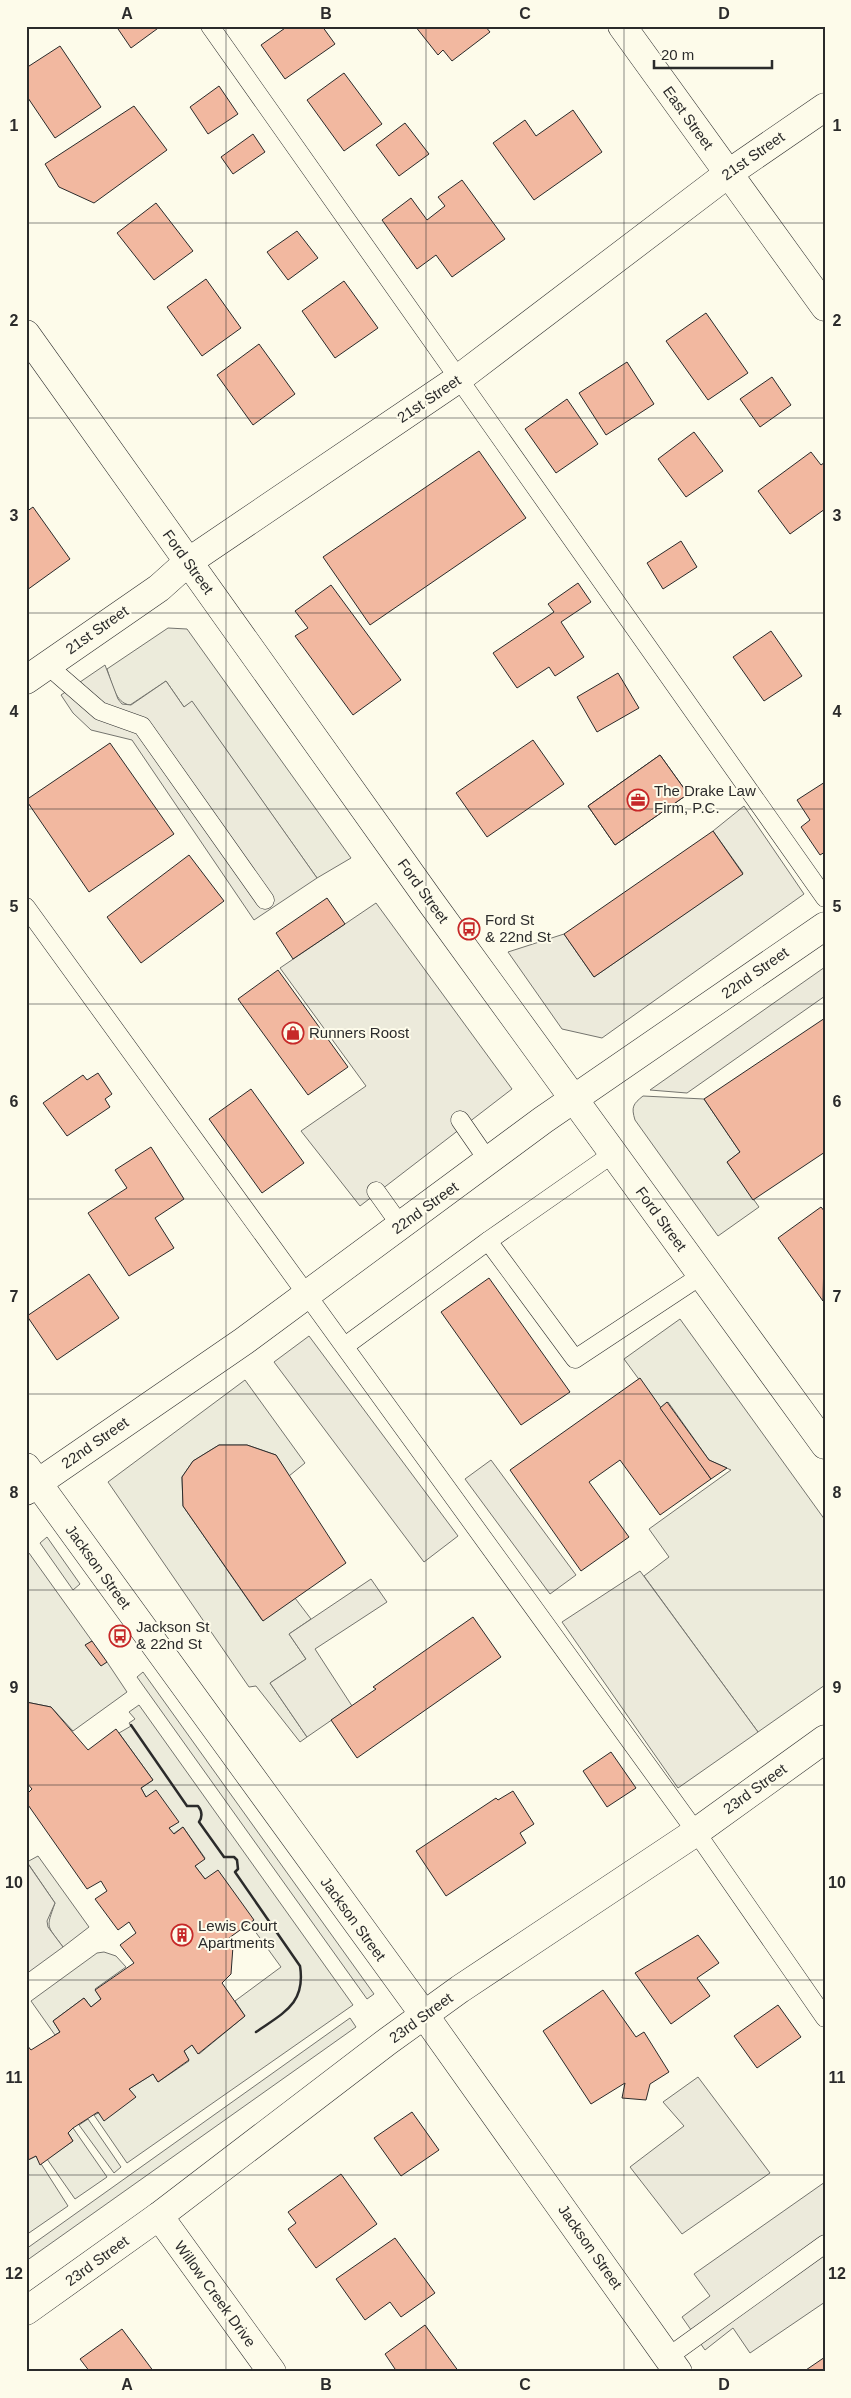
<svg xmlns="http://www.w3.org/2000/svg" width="851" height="2398" font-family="Arial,sans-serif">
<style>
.green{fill:#ecebdb;stroke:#74746e}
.parking{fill:#eceadb;stroke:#74746e}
.building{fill:#f2b8a0;stroke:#2b2b2b}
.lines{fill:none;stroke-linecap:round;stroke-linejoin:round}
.lane-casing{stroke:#2b2b2b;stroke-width:19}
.street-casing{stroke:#2b2b2b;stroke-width:29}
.secondary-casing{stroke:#2b2b2b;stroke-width:29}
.lane{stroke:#fdfbea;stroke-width:18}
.street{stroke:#fdfbea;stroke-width:28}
.secondary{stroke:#fdfbea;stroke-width:28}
.wall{stroke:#2b2b2b;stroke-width:2.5}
.grid{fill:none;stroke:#2b2b2b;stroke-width:1;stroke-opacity:0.55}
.labels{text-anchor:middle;stroke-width:4;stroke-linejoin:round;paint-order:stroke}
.street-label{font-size:15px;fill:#2b2b2b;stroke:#fdfbea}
.poi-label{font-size:15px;fill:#2b2b2b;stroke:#fdfbea;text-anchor:start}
.neatline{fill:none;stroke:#2b2b2b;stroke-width:2}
.grid-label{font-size:16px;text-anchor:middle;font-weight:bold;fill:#2b2b2b}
</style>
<rect width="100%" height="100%" fill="#fdfbea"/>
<!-- green -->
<g class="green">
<path d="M168 628 187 629 351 858 317 878 192 702 184 707 166 681 130 705C115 703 112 683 107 669Z"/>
<path d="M643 1096 704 1099 740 1152 727 1162 759 1207 718 1236 635 1120C631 1107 633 1104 643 1096Z"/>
<polygon points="680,1319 825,1520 825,1685 758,1732 644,1576 669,1557 649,1529 731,1470 709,1460 668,1402 660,1408 624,1359"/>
<polygon points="245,1380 305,1463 289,1476 276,1455 247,1445 219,1445 193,1461 182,1477 183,1506 262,1620 295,1598 311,1619 289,1634 306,1659 270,1683 307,1737 300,1742 256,1686 249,1687 108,1482"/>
<polygon points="47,1537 80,1584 73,1590 40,1543"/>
<polygon points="29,1553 92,1641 86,1645 100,1665 107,1662 127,1692 73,1731 51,1707 26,1702 26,1555"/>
<polygon points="143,1672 374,1994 367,1999 137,1677"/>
<polygon points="139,1705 353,2005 127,2163 94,2115 135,2097 129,2089 153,2074 158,2082 189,2061 184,2051 192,2045 199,2054 245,2016 235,2001 281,1967 249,1923 254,1920 205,1879 195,1866 205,1858 183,1827 173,1834 169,1828 178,1822 146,1797 141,1788 153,1780 119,1733 131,1726 129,1723 135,1719 129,1712"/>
<path d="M38 1856 89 1927 63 1947C46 1924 46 1929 55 1903L27 1862Z"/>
<polygon points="104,1952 116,1956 126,1967 95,1989 101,1999 91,2007 84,1998 53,2021 60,2032 55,2035 31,2001 97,1953"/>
<polygon points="350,2018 356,2027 26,2261 26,2249"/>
<polygon points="88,2119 121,2167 114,2173 79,2125"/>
<polygon points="73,2128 107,2177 75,2199 47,2159 73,2141 68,2133"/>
<polygon points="36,2156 68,2206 26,2235 26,2177 29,2175 26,2171 26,2161"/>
</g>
<!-- parking -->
<g class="parking">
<polygon points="105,665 118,699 122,704 131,705 166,681 184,707 192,701 317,878 254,920 132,740 91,730 73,713 61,695"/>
<polygon points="744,806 804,894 602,1038 562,1029 508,952 564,934 594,977 743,873 713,831"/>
<polygon points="376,903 512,1089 360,1206 301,1131 366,1086 280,968"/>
<polygon points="825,967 825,996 687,1093 650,1090"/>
<polygon points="309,1336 458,1536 424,1562 274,1362"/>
<polygon points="491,1460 576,1575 550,1594 465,1479"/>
<polygon points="640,1571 758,1732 678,1788 562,1622"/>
<polygon points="371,1579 387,1602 315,1649 352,1706 307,1737 270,1683 306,1659 289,1634"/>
<polygon points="26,1861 55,1903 47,1921 48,1927 63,1947 26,1974"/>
<polygon points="698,2077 770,2173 682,2234 630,2167 684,2126 663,2102"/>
<polygon points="825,2182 825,2302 750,2353 733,2328 705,2350 682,2317 710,2296 694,2274"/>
</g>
<!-- building -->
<g class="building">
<polygon points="116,26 161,26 131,48"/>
<polygon points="288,26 322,26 335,44 285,79 261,45"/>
<polygon points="415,26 485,26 490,32 452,61 443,50 438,55"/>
<polygon points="60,46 101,107 55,138 26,95 26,68"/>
<polygon points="344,73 382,124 344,151 307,100"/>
<polygon points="219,86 238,114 208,134 190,107"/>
<polygon points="134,106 167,150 94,203 59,187 45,164"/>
<polygon points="573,110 602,152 534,200 493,143 525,120 536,136"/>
<polygon points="405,123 429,154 399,176 376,145"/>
<polygon points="253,134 265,152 233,174 221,157"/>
<polygon points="462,180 505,239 452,277 436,255 417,269 382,220 411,198 427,220 445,206 438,197"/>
<polygon points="156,203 193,251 154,280 117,233"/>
<polygon points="297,231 318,258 288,280 267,252"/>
<polygon points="206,279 241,328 202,356 167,307"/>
<polygon points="344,281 378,328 335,358 302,311"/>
<polygon points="706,313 748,373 708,400 666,341"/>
<polygon points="259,344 295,394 253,425 217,375"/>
<polygon points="627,362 654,404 606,435 579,393"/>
<polygon points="772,377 791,405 760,427 740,399"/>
<polygon points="567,399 598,444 556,473 525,429"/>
<polygon points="694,432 723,471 686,497 658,459"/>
<polygon points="479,451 526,518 370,625 323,557"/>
<polygon points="811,452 821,465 825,462 825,509 790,534 758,491"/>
<polygon points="33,507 70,559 27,590 26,512"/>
<polygon points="681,541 697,567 663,589 647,563"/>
<polygon points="578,583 591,602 561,622 584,657 555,676 549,667 517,688 493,653 554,612 548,604"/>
<polygon points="331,585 401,680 353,715 295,636 308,628 295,611"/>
<polygon points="771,631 802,676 764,701 733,657"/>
<polygon points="618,673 639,708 597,732 577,697"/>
<polygon points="533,740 564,784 487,837 456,793"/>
<polygon points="110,743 174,834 89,892 26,800"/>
<polygon points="660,755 688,794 615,845 588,806"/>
<polygon points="660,755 688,794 615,845 588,806"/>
<polygon points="825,782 825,852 820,855 801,827 810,820 797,800"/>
<polygon points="713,831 743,874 594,977 564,934"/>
<polygon points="189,855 224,901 141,963 107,917"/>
<polygon points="327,898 345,924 293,959 276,933"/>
<polygon points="278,970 348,1067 308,1095 238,999"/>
<polygon points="825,1018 825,1152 753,1200 727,1162 740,1152 704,1099"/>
<polygon points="98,1073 112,1094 105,1099 110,1107 67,1136 43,1103 83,1075 87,1080"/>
<polygon points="251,1089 304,1163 262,1193 209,1119"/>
<polygon points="151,1147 184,1199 155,1218 174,1248 129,1276 88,1213 127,1188 115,1170"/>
<polygon points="821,1207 825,1212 823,1301 778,1238"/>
<polygon points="89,1274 119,1318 57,1360 27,1316"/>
<polygon points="489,1278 570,1392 521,1425 441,1312"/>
<polygon points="640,1378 711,1479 660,1515 620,1460 589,1482 629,1537 581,1571 510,1470"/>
<polygon points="667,1402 709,1460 727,1468 711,1479 660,1408"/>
<polygon points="219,1445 247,1445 276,1455 346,1563 263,1621 183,1506 182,1477 193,1461"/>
<polygon points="473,1617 501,1657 357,1758 331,1720 376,1689 373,1687"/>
<polygon points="92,1641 107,1662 101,1666 85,1645"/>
<polygon points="26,1702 51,1707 88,1750 116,1729 153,1780 141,1788 146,1797 156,1790 179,1822 169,1828 174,1834 183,1827 205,1859 195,1866 205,1879 218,1870 254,1920 229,1938 233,1946 231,1974 222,1983 245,2016 198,2054 192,2045 184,2051 189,2060 158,2082 153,2074 129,2089 136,2097 104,2121 98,2112 73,2128 68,2133 73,2141 40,2165 36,2156 26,2161 26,2044 31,2050 60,2032 53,2021 84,1998 91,2007 101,1999 95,1990 134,1963 120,1945 136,1933 129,1922 118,1930 95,1899 107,1891 101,1881 87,1889 26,1802 26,1795 32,1789 26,1782"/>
<polygon points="611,1752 636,1788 607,1807 583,1771"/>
<polygon points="513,1791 534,1824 520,1833 526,1843 446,1896 416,1851 496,1798 498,1800"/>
<polygon points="698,1935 719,1963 697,1978 710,1996 671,2024 635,1973"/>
<polygon points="603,1990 636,2037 644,2032 669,2072 650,2084 646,2100 622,2098 625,2083 591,2104 543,2031"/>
<polygon points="778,2005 801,2037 757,2068 734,2036"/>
<polygon points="412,2112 439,2150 401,2176 374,2138"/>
<polygon points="341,2174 377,2224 316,2268 288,2229 296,2223 288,2212"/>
<polygon points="395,2238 435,2293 401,2317 390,2302 365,2320 336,2279"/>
<polygon points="425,2325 459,2372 397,2372 385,2354"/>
<polygon points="122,2329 154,2372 90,2372 80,2359"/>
<polygon points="825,2357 825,2372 803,2372"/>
</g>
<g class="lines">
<!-- lane casing -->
<g class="lane-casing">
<g id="lane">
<polyline points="210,26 825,898"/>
<polyline points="47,665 100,711 142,726 265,900"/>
<polyline points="26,907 696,1832 825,2018"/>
<polyline points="460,1120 489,1162"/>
<polyline points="614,1153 488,1241 575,1359 702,1275"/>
<polyline points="376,1191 401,1226"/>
<polyline points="345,1346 488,1241"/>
<polyline points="668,2357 825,2244"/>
</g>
</g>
<!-- street casing -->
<g class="street-casing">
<g id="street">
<polyline points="622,26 825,307"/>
<polyline points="26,680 159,588 188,562 458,379 729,173 825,107"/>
<polyline points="26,1491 244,1341 543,1120 825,926"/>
<polyline points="159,2216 272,2372"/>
<polyline points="26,2311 159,2216 388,2041 460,1989 696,1832 825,1739"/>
</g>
</g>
<!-- secondary casing -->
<g class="secondary-casing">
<g id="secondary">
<polyline points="26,334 430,901 825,1445"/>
<polyline points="26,1467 425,2016 678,2372"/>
</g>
</g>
<!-- lane -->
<use href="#lane" class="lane"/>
<!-- street -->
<use href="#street" class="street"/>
<!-- secondary -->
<use href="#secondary" class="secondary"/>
<!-- wall -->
<path class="wall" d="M131 1725 187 1806H198C202 1811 203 1816 199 1822L224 1857H234L237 1860 238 1869 235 1872 300 1966C306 2004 283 2013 256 2032"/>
</g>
<!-- grid -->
<path class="grid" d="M226 26V2372M426 26V2372M624 26V2372M26 223H825M26 418H825M26 613H825M26 809H825M26 1004H825M26 1199H825M26 1394H825M26 1590H825M26 1785H825M26 1980H825M26 2175H825"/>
<!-- icons -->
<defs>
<g id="office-ring" transform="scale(1.125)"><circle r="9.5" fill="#fdfbea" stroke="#c62828" stroke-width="1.5"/><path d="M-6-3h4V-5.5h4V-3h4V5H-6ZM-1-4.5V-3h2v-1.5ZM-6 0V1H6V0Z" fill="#c62828"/></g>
<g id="bus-ring" transform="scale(1.125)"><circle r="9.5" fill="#fdfbea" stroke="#c62828" stroke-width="1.5"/><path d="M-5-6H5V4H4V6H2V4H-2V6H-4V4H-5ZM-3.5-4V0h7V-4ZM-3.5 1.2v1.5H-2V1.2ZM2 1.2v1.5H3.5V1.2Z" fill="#c62828"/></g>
<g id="shop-ring" transform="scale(1.125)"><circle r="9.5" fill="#fdfbea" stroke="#c62828" stroke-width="1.5"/><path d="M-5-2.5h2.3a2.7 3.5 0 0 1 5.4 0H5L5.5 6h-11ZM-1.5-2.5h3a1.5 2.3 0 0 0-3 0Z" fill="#c62828"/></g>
<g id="building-ring" transform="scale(1.125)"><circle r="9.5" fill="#fdfbea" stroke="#c62828" stroke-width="1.5"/><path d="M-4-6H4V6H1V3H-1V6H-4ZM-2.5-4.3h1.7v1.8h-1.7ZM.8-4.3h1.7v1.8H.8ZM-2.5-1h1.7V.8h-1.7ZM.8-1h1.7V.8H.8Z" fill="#c62828"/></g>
</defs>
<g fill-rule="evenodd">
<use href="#office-ring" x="638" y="800"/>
<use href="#bus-ring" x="469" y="929"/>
<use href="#shop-ring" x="293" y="1033"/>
<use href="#bus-ring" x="120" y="1636"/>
<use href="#building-ring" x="182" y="1935"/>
</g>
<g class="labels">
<!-- street labels -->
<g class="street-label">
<text transform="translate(688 118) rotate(54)" y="5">East Street</text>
<text transform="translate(753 156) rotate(-35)" y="5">21st Street</text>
<text transform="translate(429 399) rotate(-34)" y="5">21st Street</text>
<text transform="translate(188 562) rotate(54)" y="5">Ford Street</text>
<text transform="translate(97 630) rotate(-35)" y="5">21st Street</text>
<text transform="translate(423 891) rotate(54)" y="5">Ford Street</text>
<text transform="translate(755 973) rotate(-35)" y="5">22nd Street</text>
<text transform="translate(425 1208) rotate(-36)" y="5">22nd Street</text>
<text transform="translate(661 1219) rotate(54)" y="5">Ford Street</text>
<text transform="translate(95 1443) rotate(-35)" y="5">22nd Street</text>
<text transform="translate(98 1567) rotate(54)" y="5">Jackson Street</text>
<text transform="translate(755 1789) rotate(-36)" y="5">23rd Street</text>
<text transform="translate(353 1919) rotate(54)" y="5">Jackson Street</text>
<text transform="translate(421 2018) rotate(-36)" y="5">23rd Street</text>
<text transform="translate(590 2247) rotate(55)" y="5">Jackson Street</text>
<text transform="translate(97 2261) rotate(-36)" y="5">23rd Street</text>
<text transform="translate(215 2294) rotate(54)" y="5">Willow Creek Drive</text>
</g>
<!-- poi labels -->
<g class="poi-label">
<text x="654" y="796">The Drake Law<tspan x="654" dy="17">Firm, P.C.</tspan></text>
<text x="485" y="925">Ford St<tspan x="485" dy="17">&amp; 22nd St</tspan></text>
<text x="309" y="1038">Runners Roost</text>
<text x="136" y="1632">Jackson St<tspan x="136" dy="17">&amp; 22nd St</tspan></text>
<text x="198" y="1931">Lewis Court<tspan x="198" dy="17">Apartments</tspan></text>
</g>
</g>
<!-- border -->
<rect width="851" height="2398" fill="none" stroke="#fdfbea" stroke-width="55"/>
<!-- scale -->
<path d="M654 60v8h118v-8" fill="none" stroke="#2b2b2b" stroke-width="2.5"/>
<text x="661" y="60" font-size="15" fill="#2b2b2b" stroke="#fdfbea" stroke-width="4" paint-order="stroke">20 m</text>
<rect x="28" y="28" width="796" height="2342" class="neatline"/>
<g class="grid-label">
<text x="127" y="19">A</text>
<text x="326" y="19">B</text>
<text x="525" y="19">C</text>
<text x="724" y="19">D</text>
<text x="14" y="131">1</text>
<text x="837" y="131">1</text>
<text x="14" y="326">2</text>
<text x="837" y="326">2</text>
<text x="14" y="521">3</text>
<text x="837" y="521">3</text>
<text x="14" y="717">4</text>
<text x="837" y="717">4</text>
<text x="14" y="912">5</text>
<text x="837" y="912">5</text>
<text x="14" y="1107">6</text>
<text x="837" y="1107">6</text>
<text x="14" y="1302">7</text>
<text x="837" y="1302">7</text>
<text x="14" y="1498">8</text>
<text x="837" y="1498">8</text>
<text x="14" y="1693">9</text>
<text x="837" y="1693">9</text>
<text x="14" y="1888">10</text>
<text x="837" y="1888">10</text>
<text x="14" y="2083">11</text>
<text x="837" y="2083">11</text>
<text x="14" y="2279">12</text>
<text x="837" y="2279">12</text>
<text x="127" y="2390">A</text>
<text x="326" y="2390">B</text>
<text x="525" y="2390">C</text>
<text x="724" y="2390">D</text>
</g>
</svg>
